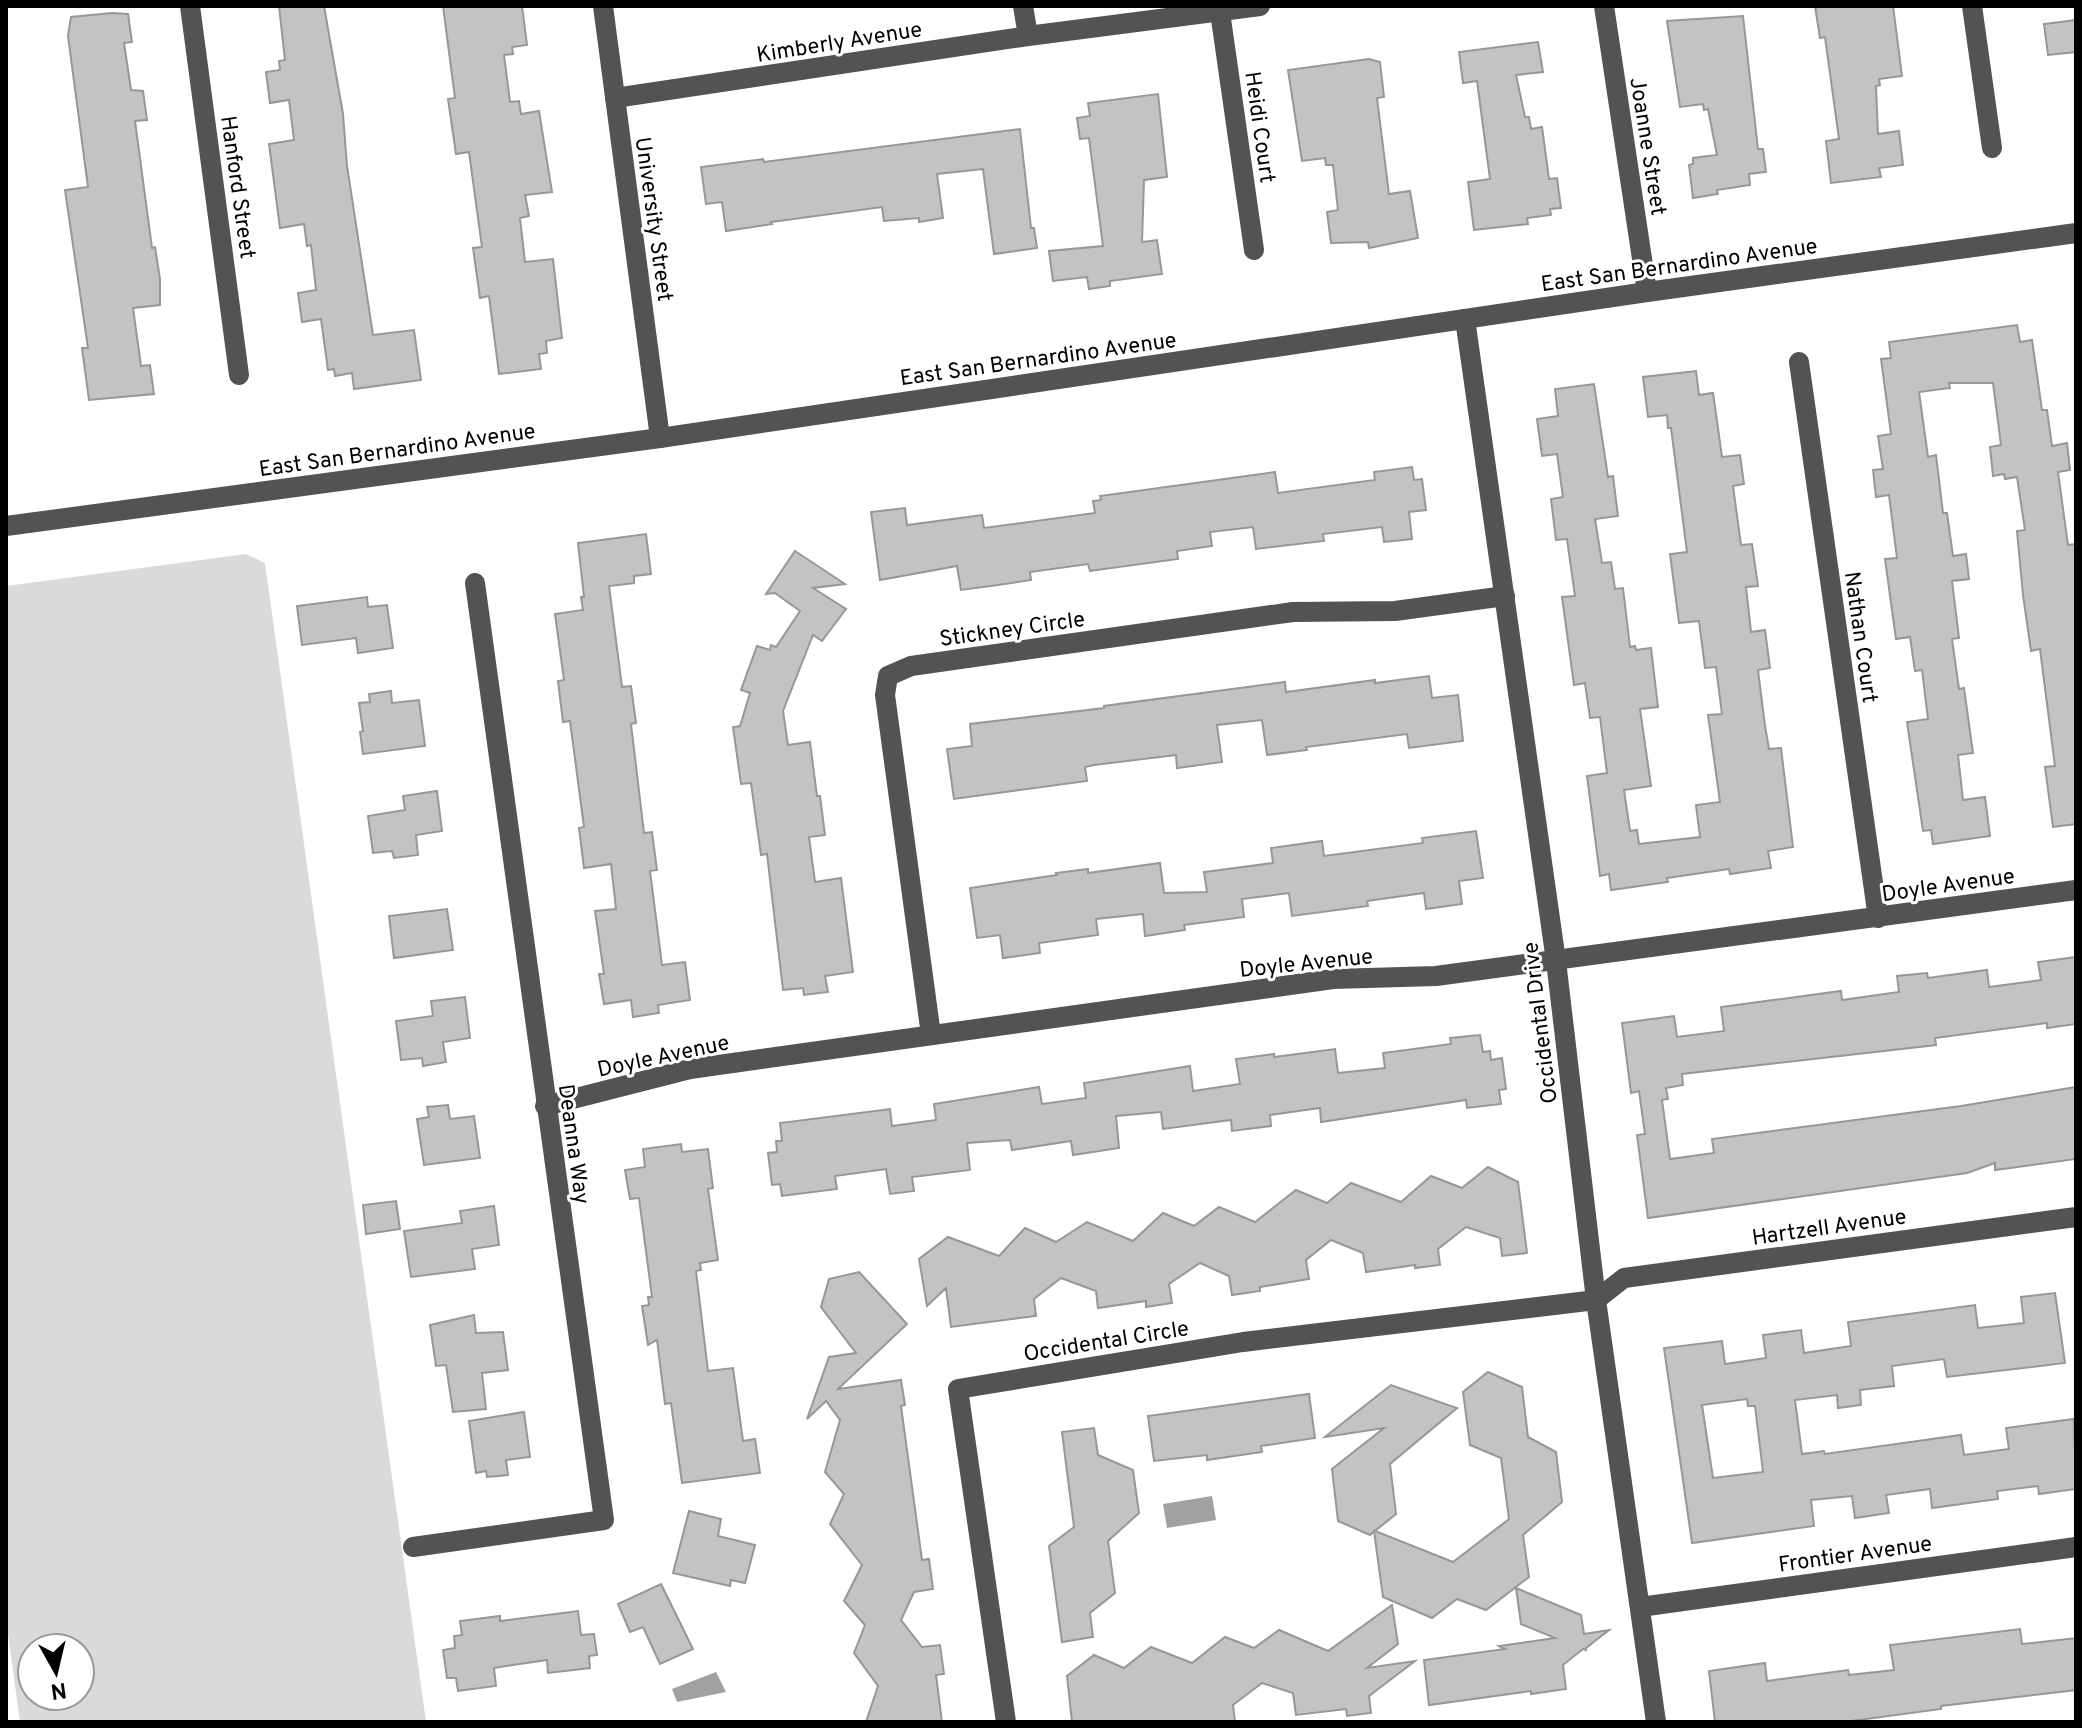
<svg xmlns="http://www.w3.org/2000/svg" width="2082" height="1728" font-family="Overpass,sans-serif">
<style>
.green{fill:#dadada;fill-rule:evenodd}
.water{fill:#a1a1a1}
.building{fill:#c3c3c3;stroke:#979797;stroke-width:2;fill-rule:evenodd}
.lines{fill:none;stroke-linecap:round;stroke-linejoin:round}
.minor{stroke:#535353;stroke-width:20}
.labels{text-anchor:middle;stroke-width:6;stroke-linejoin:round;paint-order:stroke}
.street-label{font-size:22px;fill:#000;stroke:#fff}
</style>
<rect width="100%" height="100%" fill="#fff"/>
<!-- green -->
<path class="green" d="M246 554 265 563 426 1722H20L6 1620V586ZM32 1648H80V1696H32Z"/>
<!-- water -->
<g class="water">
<polygon points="1212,1496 1216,1520 1167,1528 1163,1504"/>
<polygon points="716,1672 726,1692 677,1702 672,1689"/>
</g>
<!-- building -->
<g class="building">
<polygon points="279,6 324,6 343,114 347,166 373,335 414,330 421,380 354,389 352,373 335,376 334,369 328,370 321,319 302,322 298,293 316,290 311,245 307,246 304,224 280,228 269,144 294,140 289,100 270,103 266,72 280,70 279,61 285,60"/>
<polygon points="443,6 522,6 527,45 512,47 513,54 504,55 510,102 519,101 521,114 539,111 552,192 525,195 529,216 520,218 525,262 553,259 562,338 546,341 547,353 539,354 541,369 499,374 489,296 480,298 473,248 482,247 469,152 456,154 448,99 455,98"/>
<polygon points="1815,6 1893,6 1902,76 1879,79 1880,85 1876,86 1878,134 1899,131 1903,165 1879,168 1881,177 1831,183 1826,141 1839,139 1825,37 1820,38"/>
<polygon points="112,13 128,14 132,42 124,43 131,90 143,91 147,120 135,121 152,248 155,247 160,279 160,305 133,308 141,366 150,365 154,394 89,400 82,348 88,348 65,190 88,187 68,36 71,17"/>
<polygon points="1743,16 1758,149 1763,149 1766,172 1749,174 1750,185 1717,190 1718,194 1693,198 1689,165 1693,164 1693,158 1717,155 1708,109 1704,110 1703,104 1680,107 1667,21"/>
<polygon points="2076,20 2076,52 2048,55 2044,24"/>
<polygon points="1538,42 1543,72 1516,75 1525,117 1529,117 1531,129 1542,127 1549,179 1557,178 1561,208 1550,209 1551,215 1527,218 1528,224 1474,230 1468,182 1490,179 1477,81 1463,83 1459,52"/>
<polygon points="1369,59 1380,62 1384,97 1377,98 1389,194 1410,191 1418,238 1369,248 1368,242 1331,243 1327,212 1338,210 1333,165 1326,165 1325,158 1302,161 1288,70"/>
<polygon points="1158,94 1167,177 1144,180 1142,242 1157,240 1162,274 1110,281 1110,286 1089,289 1087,277 1053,281 1049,251 1103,246 1089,138 1080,139 1077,118 1090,116 1088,103"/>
<polygon points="1020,129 1031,228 1034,228 1037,248 994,254 983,169 937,174 943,218 919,222 919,218 884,221 882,207 771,222 772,224 726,231 722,202 706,204 701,167 763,159 764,162"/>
<polygon points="2017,325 2020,342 2032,340 2042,410 2047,410 2052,446 2067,443 2070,470 2058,472 2068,545 2076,544 2076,824 2053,827 2045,767 2055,766 2040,649 2031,651 2023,595 2017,531 2025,530 2017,477 2005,479 2004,474 1993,476 1990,447 2001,445 1993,383 1949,383 1950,388 1919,392 1928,457 1936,455 1943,513 1947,513 1953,556 1966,554 1969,579 1952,581 1959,638 1952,639 1959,689 1964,688 1973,753 1958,755 1963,800 1985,797 1990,836 1933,844 1931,830 1923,831 1907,722 1928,719 1922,670 1915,671 1910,637 1896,639 1885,559 1897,558 1889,495 1876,497 1873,470 1883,469 1878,436 1891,434 1881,359 1891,358 1889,342"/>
<polygon points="1696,371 1699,395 1713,393 1722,457 1740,455 1744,484 1733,486 1741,545 1752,544 1758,586 1746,587 1751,632 1765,630 1770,668 1758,670 1765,726 1769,749 1781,748 1793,847 1768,851 1771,868 1730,874 1729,869 1667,878 1668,882 1611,890 1609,874 1600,876 1587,776 1607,773 1600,717 1590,718 1585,683 1574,685 1562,597 1575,596 1567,539 1556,540 1551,499 1563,497 1557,454 1542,456 1537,419 1558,416 1555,389 1594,384 1608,477 1613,476 1618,516 1595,519 1602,563 1611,562 1615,589 1623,588 1630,647 1635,646 1636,650 1651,648 1658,707 1640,709 1651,786 1624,790 1630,831 1637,830 1639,844 1700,837 1696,805 1720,802 1708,715 1722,714 1716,667 1705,668 1699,621 1679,623 1670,554 1687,552 1671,428 1668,428 1667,415 1648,417 1643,377"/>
<polygon points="1412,467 1414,480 1422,479 1426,510 1409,512 1412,539 1384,542 1382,527 1323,534 1324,541 1256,549 1253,527 1210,532 1212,546 1177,551 1178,559 1090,571 1088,564 1030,572 1031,580 998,585 961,590 957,566 880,580 871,512 905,508 907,525 982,515 984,528 1095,513 1093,501 1101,500 1100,496 1275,472 1278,493 1375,480 1374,472"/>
<polygon points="646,534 651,574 634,576 634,583 609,586 622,687 631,686 636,723 631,724 644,833 652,832 657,870 650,871 662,965 685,962 690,1000 658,1005 659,1013 633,1017 631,1000 604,1004 599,974 604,974 595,911 616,909 611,864 584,868 579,828 584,827 570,721 563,722 558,681 564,680 555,614 583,610 581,597 584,597 578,543"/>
<polygon points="795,551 845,584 813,588 846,609 822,641 813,635 783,711 788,745 810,742 817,796 820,796 825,835 809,837 815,882 841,878 853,972 825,976 828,992 804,995 803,988 783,990 767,854 761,855 751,783 741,784 733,727 740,726 750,693 741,690 757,646 770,650 771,645 776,647 800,611 775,593 766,594"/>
<polygon points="367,597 368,607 387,605 393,648 358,653 356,638 302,645 297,606"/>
<polygon points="1429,676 1432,698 1458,695 1463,741 1409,748 1407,734 1306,747 1307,750 1267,755 1262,720 1217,725 1222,762 1177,768 1176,755 1094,765 1085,767 1087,781 954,799 947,749 972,746 970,724 1104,708 1104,706 1285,682 1286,692 1375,680 1375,683"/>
<polygon points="391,691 392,703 419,700 425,746 363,754 360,732 363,731 359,703 370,702 369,694"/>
<polygon points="437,791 442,831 416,835 418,855 394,858 392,851 373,853 368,816 405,810 403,796"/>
<polygon points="1476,831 1483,878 1459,881 1462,904 1426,909 1424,893 1367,901 1368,906 1292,916 1289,893 1242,899 1244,917 1184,925 1185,930 1145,936 1143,914 1096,919 1098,935 1039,943 1040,953 1003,958 1000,935 977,938 970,888 1057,875 1056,873 1088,869 1088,873 1160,863 1164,893 1207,892 1204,872 1273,863 1271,848 1322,841 1324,856 1423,843 1422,838"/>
<polygon points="447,909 453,950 394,958 389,916"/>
<polygon points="2076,957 2076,1024 2047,1028 2047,1023 1935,1038 1936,1045 1682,1074 1683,1085 1666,1088 1668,1099 1662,1100 1670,1159 1714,1153 1712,1139 1961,1106 2076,1087 2076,1159 1995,1170 1995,1163 1967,1173 1648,1218 1637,1135 1645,1134 1639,1091 1631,1093 1622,1023 1674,1016 1677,1037 1724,1031 1721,1007 1841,991 1842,1000 1899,992 1897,976 1927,973 1928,978 1987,970 1989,987 2041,980 2038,962"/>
<polygon points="465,997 470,1038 443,1042 446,1062 423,1066 422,1058 401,1060 396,1021 433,1016 431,1001"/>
<polygon points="1480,1035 1483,1052 1490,1051 1491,1060 1502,1058 1506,1089 1499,1090 1501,1104 1467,1108 1466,1100 1321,1122 1320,1108 1270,1115 1271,1126 1232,1131 1231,1120 1163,1129 1161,1112 1116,1116 1119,1148 1073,1155 1071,1141 1012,1150 1010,1140 967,1143 970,1170 912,1177 914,1191 890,1194 886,1169 835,1176 837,1189 782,1196 780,1184 772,1185 768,1153 777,1152 776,1141 782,1141 780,1123 890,1109 892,1126 936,1120 934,1104 1039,1087 1042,1104 1086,1098 1084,1083 1190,1066 1193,1091 1240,1084 1236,1059 1274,1054 1274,1057 1335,1049 1338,1073 1385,1068 1383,1053 1451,1044 1450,1038"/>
<polygon points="448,1105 450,1119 474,1116 480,1158 424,1165 417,1119 429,1117 427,1107"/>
<polygon points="681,1144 682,1152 708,1149 713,1188 708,1189 718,1260 700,1263 701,1270 696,1271 708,1371 733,1368 743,1441 755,1439 760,1473 682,1483 671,1403 665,1404 657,1340 648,1345 642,1306 649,1305 648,1297 652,1297 639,1198 630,1199 625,1170 645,1167 643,1149"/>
<polygon points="1488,1167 1518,1182 1527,1253 1502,1256 1500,1238 1466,1227 1438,1249 1440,1265 1415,1268 1415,1265 1366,1272 1363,1253 1331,1240 1306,1260 1309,1279 1260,1287 1260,1291 1232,1295 1229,1276 1200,1263 1169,1284 1172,1303 1146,1307 1146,1301 1098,1308 1096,1291 1061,1278 1034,1299 1036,1316 951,1327 946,1288 927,1306 919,1259 948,1237 999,1256 1025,1228 1056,1242 1087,1222 1133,1241 1163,1213 1194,1226 1219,1207 1255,1222 1296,1190 1327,1203 1351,1183 1401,1202 1431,1176 1462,1188"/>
<polygon points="396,1201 400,1229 366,1234 363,1205"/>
<polygon points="494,1206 499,1245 472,1249 475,1269 411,1277 404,1231 462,1223 460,1211"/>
<polygon points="859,1272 907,1324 838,1389 901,1380 905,1405 901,1406 922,1560 929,1559 933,1589 914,1592 901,1620 922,1647 940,1645 944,1674 936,1675 942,1722 866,1722 878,1686 854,1653 865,1625 844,1601 862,1565 830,1524 844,1494 825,1472 840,1420 826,1401 807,1419 829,1357 856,1353 821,1307 829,1279"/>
<path d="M2055 1293 2065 1363 1947 1377 1944 1359 1892 1366 1894 1386 1860 1390 1861 1405 1838 1408 1837 1395 1795 1400 1802 1454 1824 1451 1825 1454 1961 1435 1964 1455 2009 1449 2006 1428 2074 1419 2076 1489 2039 1494 2038 1486 1997 1491 1998 1499 1932 1508 1930 1489 1886 1495 1889 1513 1855 1518 1852 1496 1811 1500 1814 1526 1692 1543 1664 1348 1722 1341 1725 1364 1766 1358 1763 1335 1801 1330 1804 1353 1851 1346 1848 1322 1975 1305 1978 1328 2024 1323 2021 1297ZM1747 1399 1748 1406H1755L1763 1472 1713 1478 1702 1405Z"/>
<polygon points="474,1315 476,1333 503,1332 508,1370 482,1373 486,1409 453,1412 446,1365 436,1366 430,1325"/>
<polygon points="1488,1372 1522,1387 1528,1437 1556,1452 1562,1502 1523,1535 1529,1577 1486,1610 1457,1599 1432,1618 1383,1597 1374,1531 1370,1535 1338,1521 1332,1469 1384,1428 1325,1437 1391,1385 1457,1408 1390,1464 1396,1514 1375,1531 1453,1562 1509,1519 1501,1458 1470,1445 1463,1392"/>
<polygon points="1309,1394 1315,1438 1261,1446 1262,1452 1207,1460 1207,1455 1154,1461 1148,1416"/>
<polygon points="524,1412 530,1457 506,1460 508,1475 487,1477 486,1471 476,1473 469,1421"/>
<polygon points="1094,1428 1098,1455 1133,1470 1139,1513 1108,1541 1115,1593 1090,1613 1093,1637 1062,1642 1049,1546 1074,1527 1062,1432"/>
<polygon points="689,1511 721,1519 718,1536 755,1545 745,1583 731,1580 730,1586 673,1573"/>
<polygon points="661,1584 693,1649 660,1664 643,1627 630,1632 618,1604"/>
<polygon points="1516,1588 1581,1615 1584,1634 1609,1630 1586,1648 1586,1650 1583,1649 1563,1665 1566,1689 1531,1694 1531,1691 1429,1705 1424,1660 1505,1649 1499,1646 1555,1638 1521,1624"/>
<polygon points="1392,1605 1398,1644 1367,1668 1415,1661 1369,1696 1371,1713 1347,1716 1346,1709 1296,1715 1293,1693 1262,1683 1233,1705 1235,1722 1072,1722 1067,1676 1094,1655 1124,1668 1151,1647 1192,1663 1225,1637 1254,1648 1279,1630 1328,1651"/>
<polygon points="578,1611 581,1635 594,1634 597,1655 589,1656 590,1668 548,1673 547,1660 506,1666 494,1668 496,1686 458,1691 456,1678 447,1678 443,1650 455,1648 454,1636 462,1635 460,1621 500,1616 500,1621"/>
<polygon points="2020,1629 2022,1644 2076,1638 2076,1690 1941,1706 1941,1709 1844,1722 1715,1722 1709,1671 1765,1663 1767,1681 1848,1670 1849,1675 1894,1670 1890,1645"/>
</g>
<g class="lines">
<!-- minor -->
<g class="minor">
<polyline points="190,6 239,375"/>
<polyline points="603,6 660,438"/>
<polyline points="1023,6 1028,36"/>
<polyline points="1604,6 1647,292"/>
<polyline points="1972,6 1992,148"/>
<polyline points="1220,12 1254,250"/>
<polyline points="615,98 1028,36 1260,6"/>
<polyline points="1465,319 1556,961 1596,1300 1656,1722"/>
<polyline points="1799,362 1878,918"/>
<polyline points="6,526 660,438 1647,292 2076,233"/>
<polyline points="931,1035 885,695 888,676 911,666 1293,612 1395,611 1505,596"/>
<polyline points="545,1106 690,1069 1333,979 1436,976 2076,890"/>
<polyline points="413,1547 604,1520 475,583"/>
<polyline points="1640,1607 2076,1547"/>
<polyline points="1006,1722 958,1389 1243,1342 1596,1300 1624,1278 2076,1217"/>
</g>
</g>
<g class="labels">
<!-- street labels -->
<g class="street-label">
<text transform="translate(839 41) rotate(-9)" y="8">Kimberly Avenue</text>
<text transform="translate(1261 127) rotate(82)" y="8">Heidi Court</text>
<text transform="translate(1649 146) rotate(81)" y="8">Joanne Street</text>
<text transform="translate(239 187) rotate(82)" y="8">Hanford Street</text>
<text transform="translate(655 219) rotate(82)" y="8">University Street</text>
<text transform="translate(1679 264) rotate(-8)" y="8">East San Bernardino Avenue</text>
<text transform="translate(1038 358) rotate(-8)" y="8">East San Bernardino Avenue</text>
<text transform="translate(397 449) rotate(-8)" y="8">East San Bernardino Avenue</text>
<text transform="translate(1012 628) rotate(-8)" y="8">Stickney Circle</text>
<text transform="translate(1862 637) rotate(82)" y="8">Nathan Court</text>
<text transform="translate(1948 884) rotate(-8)" y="8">Doyle Avenue</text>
<text transform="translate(1306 962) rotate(-6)" y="8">Doyle Avenue</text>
<text transform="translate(1539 1023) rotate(-97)" y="8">Occidental Drive</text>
<text transform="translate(663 1055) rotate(-12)" y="8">Doyle Avenue</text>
<text transform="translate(575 1144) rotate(82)" y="8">Deanna Way</text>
<text transform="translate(1829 1226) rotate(-8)" y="8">Hartzell Avenue</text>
<text transform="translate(1106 1340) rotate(-9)" y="8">Occidental Circle</text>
<text transform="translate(1855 1553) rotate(-8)" y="8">Frontier Avenue</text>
</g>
</g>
<!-- border -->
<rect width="2082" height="1728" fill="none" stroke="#000000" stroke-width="16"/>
<!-- north arrow -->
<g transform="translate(56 1672) rotate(172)"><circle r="38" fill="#ffffff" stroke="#999999" stroke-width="2"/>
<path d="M0-6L14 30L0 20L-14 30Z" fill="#000000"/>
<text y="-12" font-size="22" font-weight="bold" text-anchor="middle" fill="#000000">N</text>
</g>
</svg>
